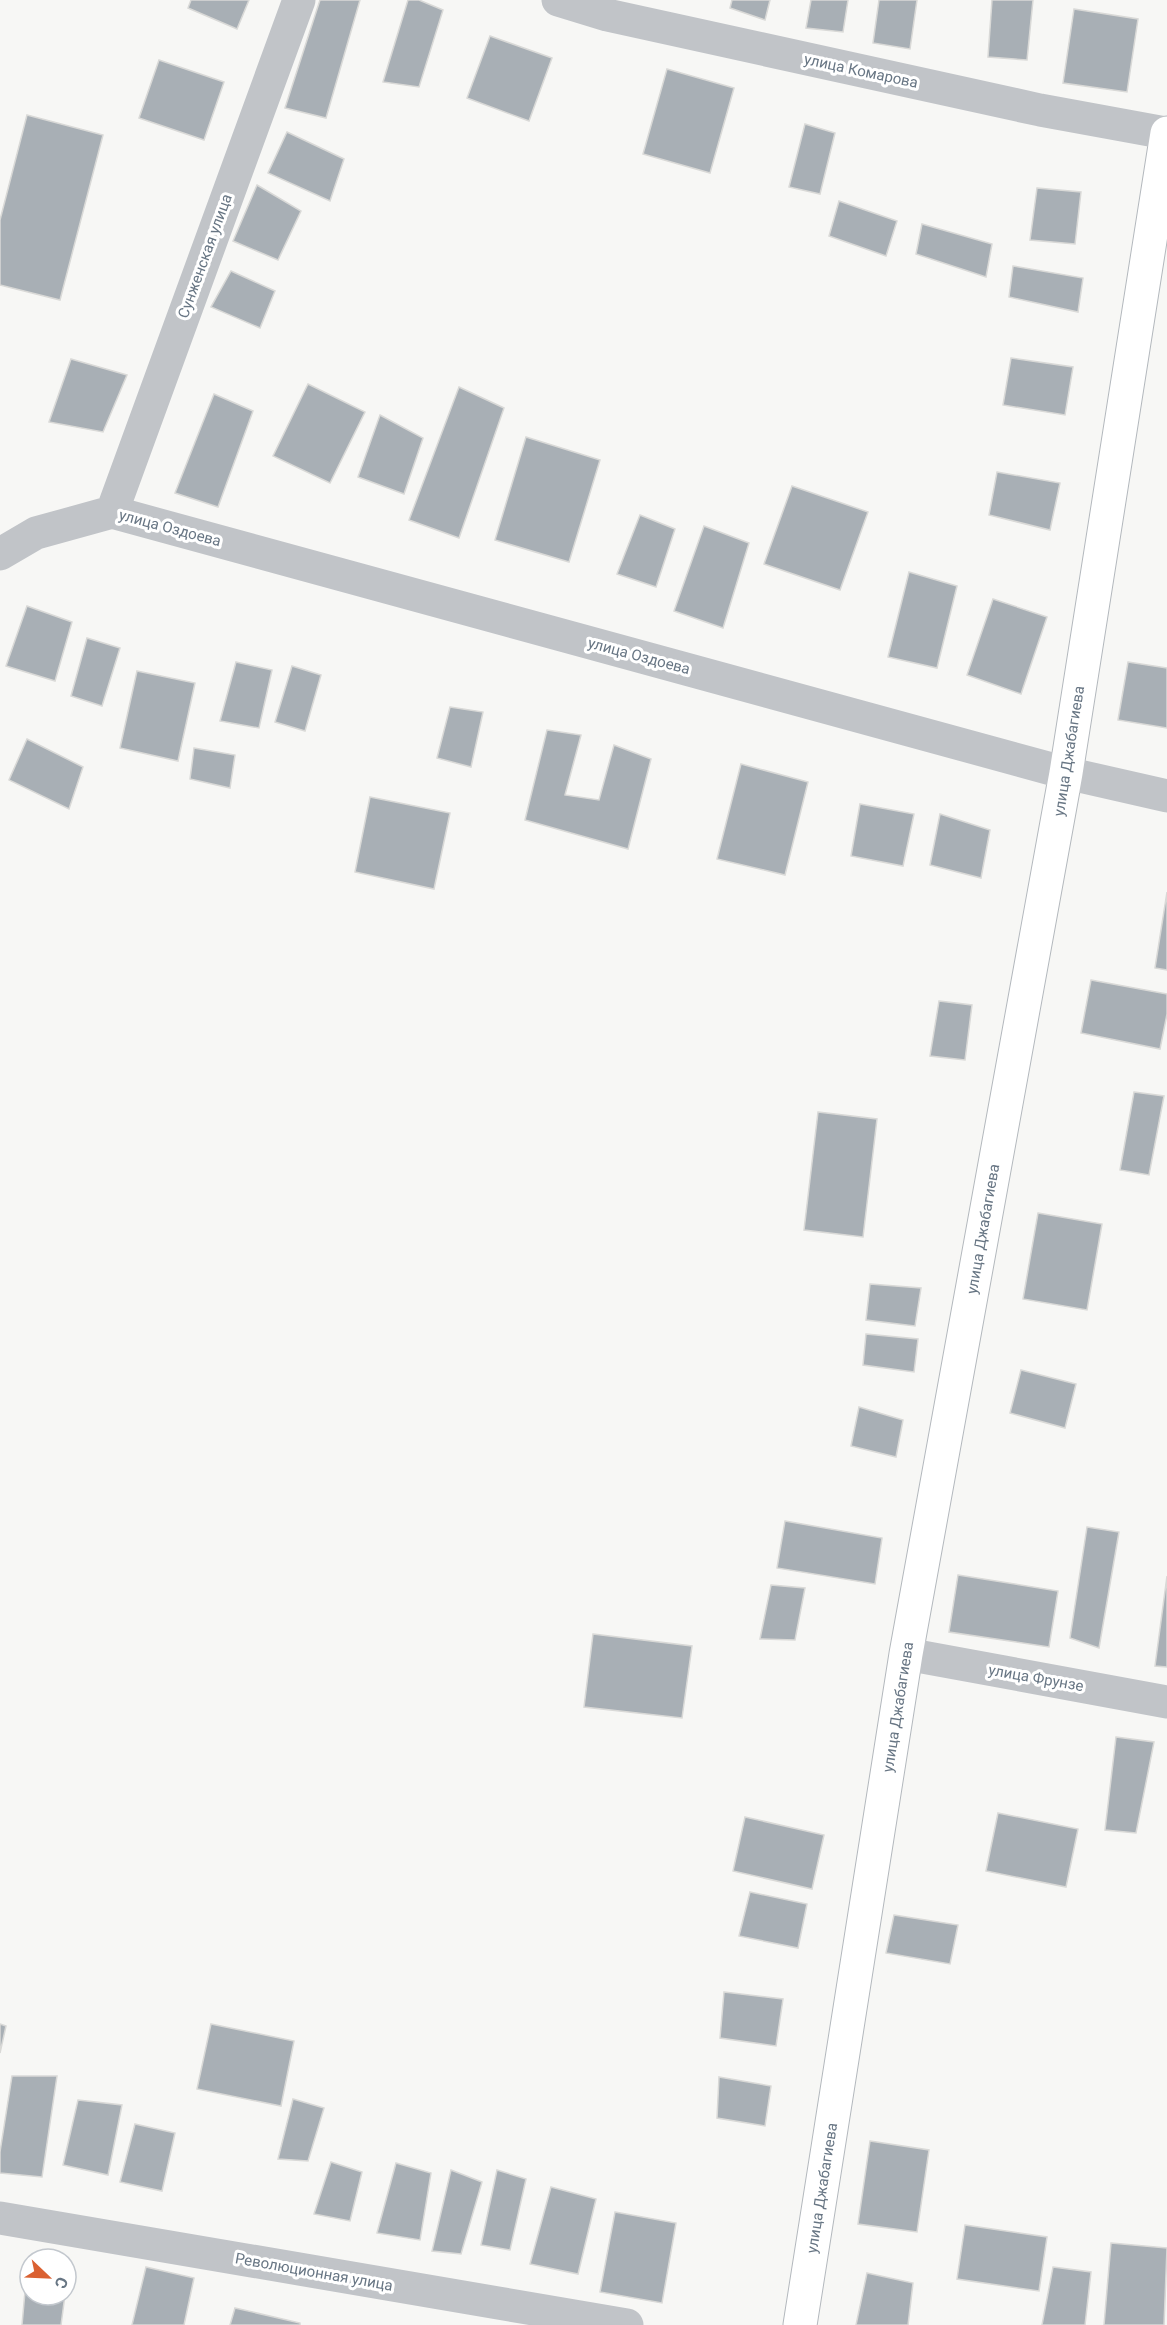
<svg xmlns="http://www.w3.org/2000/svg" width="1167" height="2325" font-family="Roboto,sans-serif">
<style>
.building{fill:#a8afb5;stroke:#d9d9d7;stroke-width:1.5}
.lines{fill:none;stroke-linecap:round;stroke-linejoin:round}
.secondary-casing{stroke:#b3b8bd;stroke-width:35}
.minor{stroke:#c1c4c8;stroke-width:33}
.tertiary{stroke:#c1c4c8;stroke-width:33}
.secondary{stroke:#fff;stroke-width:33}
.labels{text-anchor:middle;stroke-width:6;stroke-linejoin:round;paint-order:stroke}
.street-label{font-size:15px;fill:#687684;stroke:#fff}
</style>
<rect width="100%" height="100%" fill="#f7f7f5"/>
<!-- building -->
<g class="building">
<polygon points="191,0 249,0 237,29 188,8"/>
<polygon points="320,0 360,0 326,118 285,108"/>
<polygon points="408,0 419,0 443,10 419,87 383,82"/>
<polygon points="732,0 770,0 765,20 730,8"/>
<polygon points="811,0 848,0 843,32 806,28"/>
<polygon points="879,0 917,0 910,49 873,43"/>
<polygon points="992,0 1033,0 1027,60 988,57"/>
<polygon points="1074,9 1138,19 1127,92 1063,83"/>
<polygon points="490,36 552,58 529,121 467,98"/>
<polygon points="159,60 224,82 204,140 139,118"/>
<polygon points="667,69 734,88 710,173 643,154"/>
<polygon points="27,115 103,135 60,300 0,285 0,220"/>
<polygon points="805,124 835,133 820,194 789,187"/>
<polygon points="287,132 344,159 330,201 268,173"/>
<polygon points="257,185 301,211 278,260 233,241"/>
<polygon points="1037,188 1081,192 1075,244 1030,240"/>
<polygon points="839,201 897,221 886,256 829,236"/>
<polygon points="922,224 992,244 986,277 916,254"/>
<polygon points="1013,266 1083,278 1078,312 1009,297"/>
<polygon points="231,271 275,291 260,328 211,307"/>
<polygon points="1011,358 1073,367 1065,415 1003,405"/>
<polygon points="71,359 127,375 103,432 49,422"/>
<polygon points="308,384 365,412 330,483 273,456"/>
<polygon points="459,387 504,408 459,538 409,520"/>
<polygon points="214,394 253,411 218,507 175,493"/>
<polygon points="380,415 423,438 404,494 358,477"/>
<polygon points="526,437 600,460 569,562 495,540"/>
<polygon points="997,472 1060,483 1050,530 989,515"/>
<polygon points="792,486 868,512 840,590 764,564"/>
<polygon points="640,515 675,529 656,587 617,574"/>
<polygon points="704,526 749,543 723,628 674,611"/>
<polygon points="909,572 957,586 937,668 888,657"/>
<polygon points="993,599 1047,617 1021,694 967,675"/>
<polygon points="27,606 72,622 55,681 6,666"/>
<polygon points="87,638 120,648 102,706 71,696"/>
<polygon points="236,662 272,670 259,728 220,721"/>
<polygon points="1128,662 1167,668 1167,728 1118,720"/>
<polygon points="292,666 321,675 305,731 275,722"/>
<polygon points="137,671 195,683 178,761 120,748"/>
<polygon points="450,707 483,712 471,767 437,758"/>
<polygon points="547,730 581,735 565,795 599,800 614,745 651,759 628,849 525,820"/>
<polygon points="27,739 83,767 69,809 9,780"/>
<polygon points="194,748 235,755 230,788 190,779"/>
<polygon points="741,764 808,782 785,875 717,859"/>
<polygon points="370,797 450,813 434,889 355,872"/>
<polygon points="860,804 914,814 903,866 851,856"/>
<polygon points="940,814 990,830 981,878 930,865"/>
<polygon points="1167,892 1167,970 1155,968"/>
<polygon points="1091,980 1167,994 1167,1014 1160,1049 1081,1033"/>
<polygon points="939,1001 972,1005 965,1060 930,1056"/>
<polygon points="1134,1092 1164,1096 1149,1175 1120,1170"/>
<polygon points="818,1112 877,1119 863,1237 804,1230"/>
<polygon points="1038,1213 1102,1224 1087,1310 1023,1299"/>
<polygon points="870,1284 921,1288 915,1326 866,1320"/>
<polygon points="866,1334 918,1339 914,1372 863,1365"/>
<polygon points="1021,1370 1076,1384 1065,1428 1010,1413"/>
<polygon points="859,1407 903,1420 896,1457 851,1446"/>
<polygon points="785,1521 882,1538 875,1584 777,1568"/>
<polygon points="1087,1527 1119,1532 1099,1648 1070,1638"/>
<polygon points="958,1575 1058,1591 1049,1647 949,1632"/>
<polygon points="1167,1576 1167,1667 1155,1666"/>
<polygon points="771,1585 805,1588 795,1640 760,1639"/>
<polygon points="593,1634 692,1646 682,1718 584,1707"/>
<polygon points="1116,1737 1154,1742 1136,1833 1105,1830"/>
<polygon points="998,1813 1078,1829 1066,1887 986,1871"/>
<polygon points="745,1817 824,1835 812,1889 733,1871"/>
<polygon points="750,1892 807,1904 798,1948 739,1936"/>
<polygon points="894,1915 958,1925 950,1964 886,1953"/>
<polygon points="724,1992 783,1999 776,2046 720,2038"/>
<polygon points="0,2024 6,2026 0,2053"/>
<polygon points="211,2024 294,2041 281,2106 197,2089"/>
<polygon points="12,2076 57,2076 42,2177 0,2173 0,2152"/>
<polygon points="719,2077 771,2086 765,2126 717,2118"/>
<polygon points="293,2099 324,2108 308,2161 278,2159"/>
<polygon points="78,2100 122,2105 108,2175 63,2165"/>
<polygon points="135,2124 175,2133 162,2191 120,2182"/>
<polygon points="870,2141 929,2150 917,2232 858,2224"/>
<polygon points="331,2162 362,2172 350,2221 314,2214"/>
<polygon points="396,2163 431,2173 420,2240 377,2233"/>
<polygon points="451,2170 482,2182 461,2254 432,2251"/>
<polygon points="497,2170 526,2179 510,2250 481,2245"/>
<polygon points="551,2187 596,2199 578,2274 530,2264"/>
<polygon points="615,2212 676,2223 662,2303 600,2292"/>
<polygon points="965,2225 1047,2237 1039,2291 957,2279"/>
<polygon points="1111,2243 1167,2248 1164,2325 1104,2325"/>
<polygon points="146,2267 194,2278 184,2325 132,2325"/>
<polygon points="1053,2267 1091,2272 1085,2325 1042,2325"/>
<polygon points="27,2269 30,2269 30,2295 65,2295 61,2325 22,2325"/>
<polygon points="867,2273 913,2283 908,2325 856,2325"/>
<polygon points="235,2308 300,2323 300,2325 230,2325"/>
</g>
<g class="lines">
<!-- secondary casing -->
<g class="secondary-casing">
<polyline id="secondary" points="800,2325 906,1654 1066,773 1167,133"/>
</g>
<!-- minor -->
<g class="minor">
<polyline points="558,0 607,15 1040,110 1166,133"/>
<polyline points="112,512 1066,773 1167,796"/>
<polyline points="906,1654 1167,1702"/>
<polyline points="0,2218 627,2325"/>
</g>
<!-- tertiary -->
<polyline class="tertiary" points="0,554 36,533 112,512 299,0"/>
<!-- secondary -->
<use href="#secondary" class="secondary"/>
</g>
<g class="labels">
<!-- street labels -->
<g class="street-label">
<text transform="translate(861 71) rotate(12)" y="5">улица Комарова</text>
<text transform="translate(205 256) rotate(-70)" y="5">Сунженская улица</text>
<text transform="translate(170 528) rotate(15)" y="5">улица Оздоева</text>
<text transform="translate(639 656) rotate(15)" y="5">улица Оздоева</text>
<text transform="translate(1069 751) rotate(-81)" y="5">улица Джабагиева</text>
<text transform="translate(983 1229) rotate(-80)" y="5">улица Джабагиева</text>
<text transform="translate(1036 1678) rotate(10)" y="5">улица Фрунзе</text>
<text transform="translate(898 1707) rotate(-81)" y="5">улица Джабагиева</text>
<text transform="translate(822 2188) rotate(-81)" y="5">улица Джабагиева</text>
<text transform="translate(314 2272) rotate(10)" y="5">Революционная улица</text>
</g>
</g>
<!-- north arrow -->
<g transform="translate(48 2277) rotate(113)"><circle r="28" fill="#ffffff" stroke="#c3c8ce" stroke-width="1.5"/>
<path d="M0-4.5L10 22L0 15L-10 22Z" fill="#da6132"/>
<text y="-9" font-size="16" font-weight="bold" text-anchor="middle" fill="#687684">С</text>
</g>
</svg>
